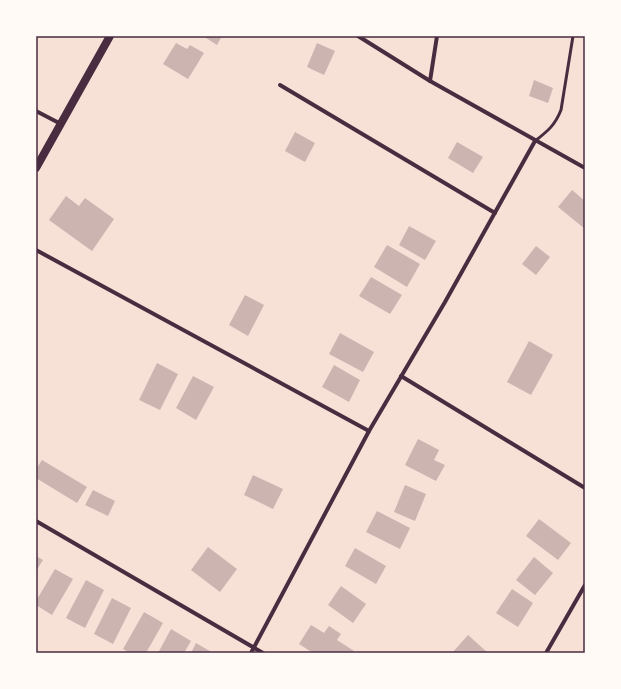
<svg xmlns="http://www.w3.org/2000/svg" width="621" height="689" font-family="'Playfair Display',serif">
<style>
.building{fill:#ccb4b1}
.lines{fill:none;stroke-linecap:round;stroke-linejoin:round}
.service{stroke:#4a2c40;stroke-width:3}
.minor{stroke:#4a2c40;stroke-width:4}
.secondary{stroke:#4a2c40;stroke-width:8}
.neatline{fill:none;stroke:#4a2c40;stroke-width:1.5}
</style>
<rect width="100%" height="100%" fill="#f7e1d7"/>
<!-- building -->
<g class="building">
<polygon points="203,36 222,36 217,45"/>
<polygon points="176,43 187,49 190,45 204,53 188,79 163,64"/>
<polygon points="317,43 335,51 324,75 307,67"/>
<polygon points="534,80 553,88 548,103 529,96"/>
<polygon points="295,132 315,143 305,162 285,151"/>
<polygon points="457,142 483,157 473,173 448,158"/>
<polygon points="572,190 585,201 585,229 558,207"/>
<polygon points="66,196 79,206 85,198 114,219 92,251 49,220"/>
<polygon points="409,226 436,241 425,260 399,245"/>
<polygon points="387,245 420,264 407,287 374,267"/>
<polygon points="536,246 550,257 536,275 522,264"/>
<polygon points="371,277 402,295 390,314 359,296"/>
<polygon points="245,295 264,305 248,336 229,325"/>
<polygon points="340,333 374,352 363,372 329,354"/>
<polygon points="529,341 553,355 531,395 507,382"/>
<polygon points="157,363 178,374 160,410 139,400"/>
<polygon points="334,365 360,380 349,402 322,387"/>
<polygon points="193,376 214,387 196,420 176,408"/>
<polygon points="418,439 439,450 434,460 445,465 436,481 405,465"/>
<polygon points="42,460 87,487 77,503 36,478 36,469"/>
<polygon points="253,475 283,489 273,509 244,495"/>
<polygon points="405,485 426,494 415,521 394,512"/>
<polygon points="93,490 115,501 108,516 85,505"/>
<polygon points="377,511 410,528 400,549 366,532"/>
<polygon points="539,519 571,543 558,560 526,536"/>
<polygon points="208,547 237,569 220,592 191,570"/>
<polygon points="355,548 386,566 376,584 345,566"/>
<polygon points="36,556 43,560 36,571"/>
<polygon points="534,557 553,573 535,595 516,580"/>
<polygon points="55,569 73,579 52,615 36,605 36,601"/>
<polygon points="86,580 104,590 85,628 66,618"/>
<polygon points="341,586 366,604 353,623 328,605"/>
<polygon points="512,589 533,603 518,627 496,613"/>
<polygon points="112,598 131,608 113,644 94,634"/>
<polygon points="144,612 163,623 146,653 130,653 123,649"/>
<polygon points="311,625 324,633 329,626 341,634 337,640 354,651 353,653 313,653 299,644"/>
<polygon points="171,629 191,641 184,653 158,653"/>
<polygon points="468,635 488,653 454,653 453,652"/>
<polygon points="196,643 213,653 191,653"/>
</g>
<g class="lines">
<!-- service -->
<path class="service" d="M535 141C548 131 555 125 561 110L573 36"/>
<!-- minor -->
<g class="minor">
<polyline points="358,36 430,81 585,168"/>
<polyline points="430,81 437,36"/>
<polyline points="280,85 495,213"/>
<polyline points="36,111 61,124"/>
<polyline points="36,250 369,431"/>
<polyline points="401,376 585,488"/>
<polyline points="36,521 263,653"/>
<polyline points="251,653 369,431 445,302 535,141"/>
<polyline points="546,653 585,585"/>
</g>
<!-- secondary -->
<polyline class="secondary" points="36,168 110,36"/>
</g>
<!-- border -->
<rect width="621" height="689" fill="none" stroke="#fffaf5" stroke-width="74"/>
<rect x="37" y="37" width="547" height="615" class="neatline"/>
</svg>
